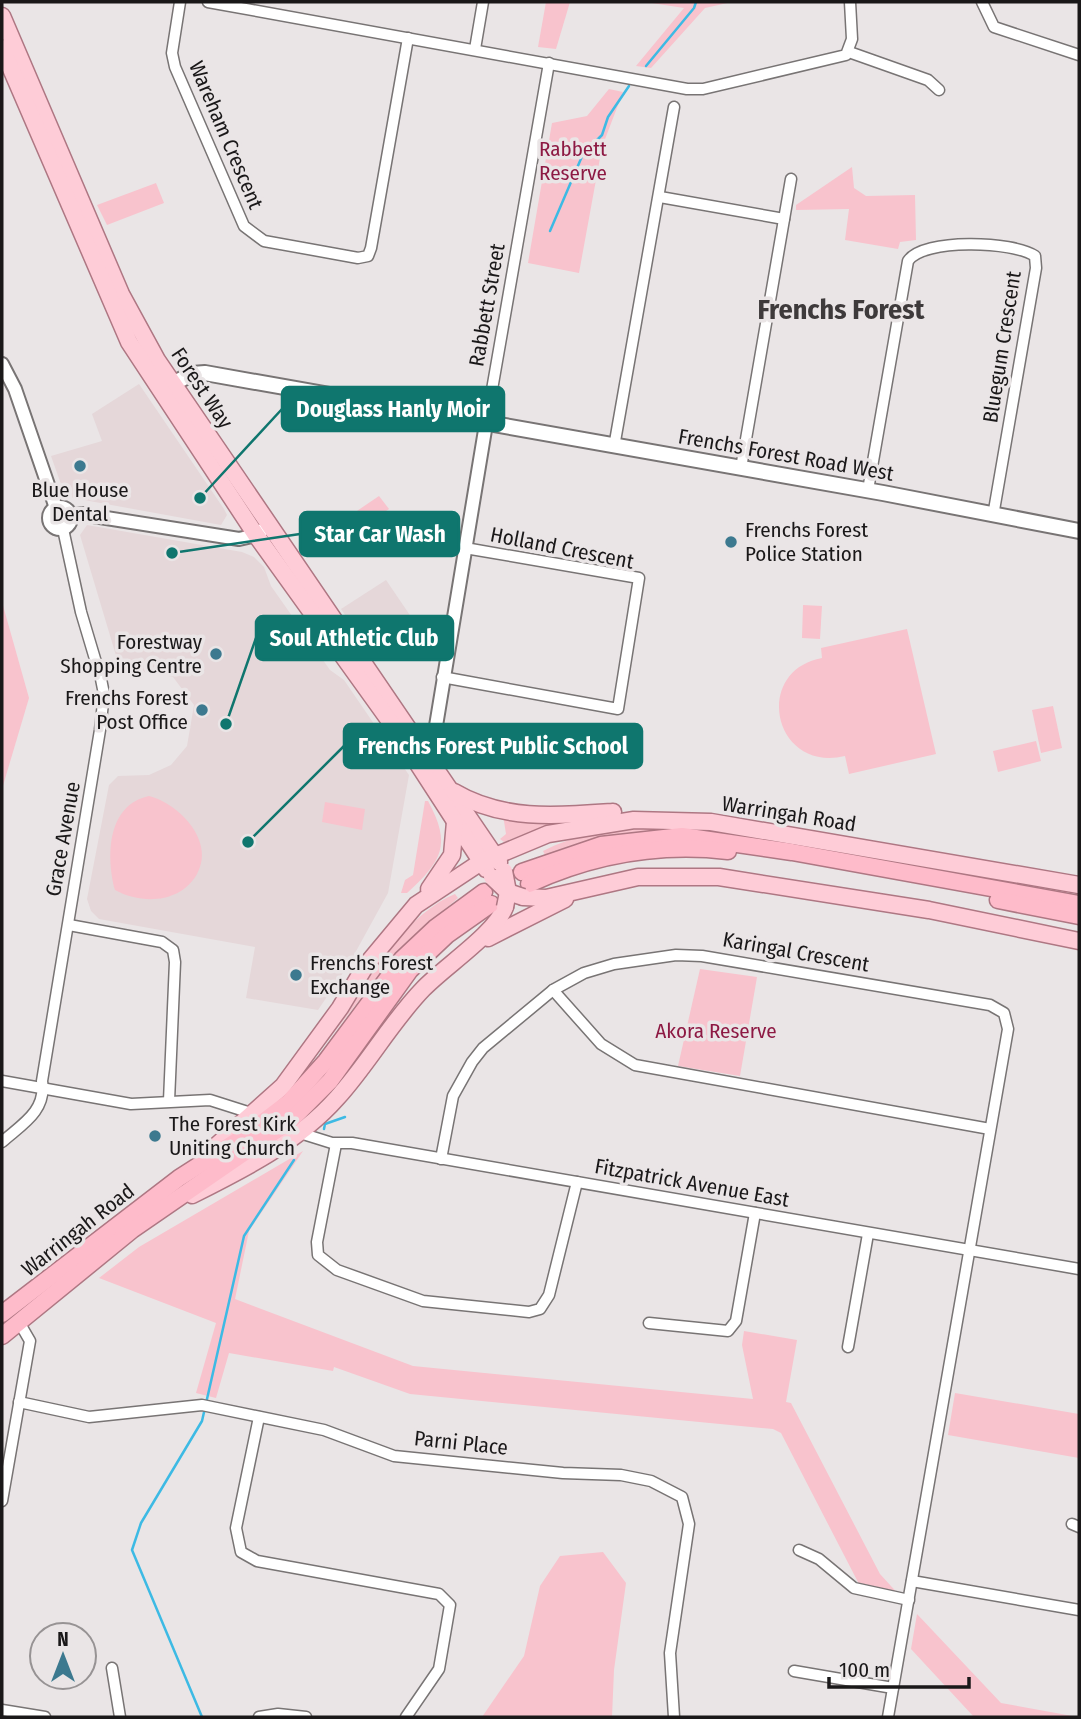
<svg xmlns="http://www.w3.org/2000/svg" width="1081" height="1719" font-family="'Fira Sans Condensed',sans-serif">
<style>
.built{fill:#e5d7d9}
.green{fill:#f8c3cd}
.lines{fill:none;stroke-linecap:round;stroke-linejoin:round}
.stream{stroke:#3dbae4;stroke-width:2.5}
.minor-casing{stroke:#787474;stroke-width:13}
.tertiary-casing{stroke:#787474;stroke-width:16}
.secondary-casing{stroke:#787474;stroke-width:18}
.primary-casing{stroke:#ae7783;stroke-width:19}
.trunk-casing{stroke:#ae7783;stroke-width:19}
.minor{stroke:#fff;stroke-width:10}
.tertiary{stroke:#fff;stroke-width:12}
.secondary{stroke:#fff;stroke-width:14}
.primary{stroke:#feccd7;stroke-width:16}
.trunk{stroke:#febbca;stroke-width:16}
.primary-bridge-casing{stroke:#ae7783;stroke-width:19;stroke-linecap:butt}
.primary-bridge{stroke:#feccd7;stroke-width:16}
.poi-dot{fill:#3c798f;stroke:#eae5e6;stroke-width:2.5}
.labels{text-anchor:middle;stroke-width:7;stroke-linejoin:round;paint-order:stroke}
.street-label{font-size:21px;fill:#1a1819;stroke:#eae5e6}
.park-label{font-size:21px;fill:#8d1943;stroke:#eae5e6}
.poi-label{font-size:21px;fill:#1a1819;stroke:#eae5e6;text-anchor:start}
.district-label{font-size:28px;font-weight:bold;fill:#3e3a3b;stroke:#eae5e6}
.leader{fill:none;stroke:#0f766e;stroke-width:2.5}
.callout-dot{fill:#0f766e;stroke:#eae5e6;stroke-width:2.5}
.callout{fill:#0f766e;stroke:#0f766e;stroke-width:2.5}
.callout-label{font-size:23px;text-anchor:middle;font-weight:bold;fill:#fff}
</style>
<rect width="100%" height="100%" fill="#eae5e6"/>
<!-- built -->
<g class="built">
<polygon points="139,384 224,509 227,515 221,525 73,498 62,487 51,456 102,441 92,414"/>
<polygon points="87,525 242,552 254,557 264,567 271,586 330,670 344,680 409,775 388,893 349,964 318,1010 246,998 255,947 99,919 91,911 87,899 109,785 118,776 149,775 171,765 187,746 194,705 173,677 137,671 125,672 120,669 80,535"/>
<polygon points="386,580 418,627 373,656 341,609"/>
</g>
<!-- green -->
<g class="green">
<polygon points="546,2 570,2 556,49 538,47"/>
<polygon points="645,2 732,2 705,8 651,68 636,66 684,8"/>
<polygon points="609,89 623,92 602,147 579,273 528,263 552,123 587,116"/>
<polygon points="852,167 854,188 866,196 915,195 916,240 900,242 898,249 845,240 849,209 796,210 796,205"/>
<polygon points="156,183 164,203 107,225 97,205"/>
<polygon points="379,496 389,509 361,528 351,515"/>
<polygon points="2,602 29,698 2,789"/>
<polygon points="803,605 822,606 820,639 802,638"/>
<path d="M907 629 936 754 849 774 845 756C773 773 752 671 822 658L821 648Z"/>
<polygon points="1053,706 1062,748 1041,753 1032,710"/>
<polygon points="1036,741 1041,761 998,772 993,751"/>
<path d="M149 796C178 803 216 841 197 874 181 903 142 905 115 890 106 856 107 805 149 796Z"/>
<path d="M425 801H428C452 845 442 861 407 893H401L405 880 413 875Z"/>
<polygon points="325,802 365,809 362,830 322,822"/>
<polygon points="503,815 587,818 541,828 504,842 500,839 506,834"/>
<path d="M638 827 656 828 657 832 594 841 545 855 543 851C574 835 604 831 638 827Z"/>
<path d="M455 894 458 898 399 949 326 1043 322 1040C354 995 403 915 455 894Z"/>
<polygon points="700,969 757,977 740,1076 678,1066"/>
<polygon points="303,1151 249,1231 235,1299 413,1366 753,1399 742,1345 744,1331 797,1340 786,1402 791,1403 880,1574 901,1597 860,1586 781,1433 773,1429 410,1394 334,1367 333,1371 229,1353 216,1398 196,1393 216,1323 99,1278 139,1247"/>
<polygon points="955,1393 1079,1414 1079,1458 948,1435"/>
<polygon points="603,1552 626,1583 614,1670 612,1717 482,1717 524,1656 540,1586 560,1556"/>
<polygon points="917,1614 1001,1703 1078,1717 974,1717 911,1649"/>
</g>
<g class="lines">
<!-- stream -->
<g class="stream">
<polyline points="646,66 694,8 696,2"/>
<polyline points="550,231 583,154 602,135 608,117 629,86"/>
<polyline points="324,1129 325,1124 345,1117"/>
<polyline points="202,1717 132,1550 141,1523 202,1421 244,1236 294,1160"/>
</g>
<!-- minor casing -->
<g class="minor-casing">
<g id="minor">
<polyline points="180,2 172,53 175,67 244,226 264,241 358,258 368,256 371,248 408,38"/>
<polyline points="208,2 687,89 703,89 846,55 852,39 850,2"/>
<polyline points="982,2 994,27 1079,55"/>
<polyline points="475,49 483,2"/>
<polyline points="849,52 928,80 939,90"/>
<polyline points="660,197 784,219"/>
<polyline points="486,424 549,63"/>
<polyline points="614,447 674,107"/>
<polyline points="741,468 791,179"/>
<path d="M868 490 908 261C923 238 1013 241 1035 256L1036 268 993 516"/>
<polyline points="442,677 618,709 639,578 465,548"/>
<polyline points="69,925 162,942 173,950 175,962 169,1101"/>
<polyline points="553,990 601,1044 635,1065 990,1129"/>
<polyline points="2,1081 131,1104 210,1100 254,1114"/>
<polyline points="300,1133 332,1143 352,1143 1079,1269"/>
<path d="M2 1142C21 1125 47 1111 42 1081L100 730 104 694 101 679 81 612 63 529"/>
<polyline points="336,1144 317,1242 318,1255 337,1270 423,1301 529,1312 540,1309 549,1295 577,1182"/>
<polyline points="441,1159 453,1096 472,1062 483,1048 553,990 584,973 614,964 676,955 702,956 990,1005 1004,1013 1008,1029 888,1717"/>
<polyline points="649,1323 728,1331 736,1321 755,1213"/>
<polyline points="848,1347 868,1234"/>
<polyline points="19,1402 89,1417 202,1405 324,1430 394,1456 563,1473 621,1475 651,1481 682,1497 689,1524 670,1653 674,1717"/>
<polyline points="259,1417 236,1528 241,1552 257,1561 439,1594 450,1605 439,1669 406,1717"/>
<polyline points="2,1501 30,1341 19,1322"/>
<polyline points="1072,1524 1079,1527"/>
<polyline points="799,1550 819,1559 854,1588 909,1600"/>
<polyline points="912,1581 1079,1610"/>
<polyline points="112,1668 120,1717"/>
<polyline points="794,1671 893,1688"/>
<polyline points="2,1710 45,1717"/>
<polyline points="259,1717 278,1714 306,1717"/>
</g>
</g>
<!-- tertiary casing -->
<g class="tertiary-casing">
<g id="tertiary">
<polyline points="2,364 15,389 56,508"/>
<circle cx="60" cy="518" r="11"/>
<polyline points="71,516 81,514 239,539 256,535 269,525"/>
<polyline points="430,762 486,424"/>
</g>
</g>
<!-- secondary casing -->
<g class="secondary-casing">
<polyline id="secondary" points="164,388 192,374 205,373 883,493 1079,531"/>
</g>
<!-- primary casing -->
<g class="primary-casing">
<g id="primary">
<polyline points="2,16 121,294 157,360 499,862"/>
<polyline points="2,48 129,342 256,535 394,727 486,869"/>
<path d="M454 792C503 821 558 816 613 812"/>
<polyline points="429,889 452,855 455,822"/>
<polyline points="523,897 546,898 638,877 719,877 929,910 1079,941"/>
<polyline points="488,938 565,899"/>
<polyline points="207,1154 283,1086 340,1008 366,965 416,905 481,862 548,834 634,820 711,822 1079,885"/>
<path d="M192 1195C244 1169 298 1142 337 1098 368 1064 391 1022 423 989 445 966 495 934 505 907"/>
</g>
</g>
<!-- trunk casing -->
<g class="trunk-casing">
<g id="trunk">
<polyline points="522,872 601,845 682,836 792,852 1079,904"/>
<path d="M529 884C592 855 659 843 728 851"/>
<polyline points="998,900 1079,916"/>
<polyline points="2,1314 179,1178 243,1137 288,1103 326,1061 402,959 435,928 484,892"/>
<polyline points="2,1336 132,1230 290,1121 330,1081 410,970 447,935 491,904"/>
</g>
</g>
<!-- minor -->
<use href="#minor" class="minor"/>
<!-- tertiary -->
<use href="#tertiary" class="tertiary"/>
<!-- secondary -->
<use href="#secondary" class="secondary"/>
<!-- primary -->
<use href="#primary" class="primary"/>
<!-- trunk -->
<use href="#trunk" class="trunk"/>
<!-- primary-bridge casing -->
<g class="primary-bridge-casing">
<g id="primary-bridge">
<polyline points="504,871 508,892 505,907"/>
<polyline points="492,877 508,892 523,897"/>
</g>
</g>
<!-- primary-bridge -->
<use href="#primary-bridge" class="primary-bridge"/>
</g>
<!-- markers -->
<g class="poi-dot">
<circle cx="80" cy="466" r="7"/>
<circle cx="731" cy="542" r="7"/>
<circle cx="216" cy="654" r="7"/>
<circle cx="202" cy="710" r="7"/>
<circle cx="296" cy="975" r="7"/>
<circle cx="155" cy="1136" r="7"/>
</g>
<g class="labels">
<!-- street labels -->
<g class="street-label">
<text transform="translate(226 135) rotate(67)" y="7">Wareham Crescent</text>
<text transform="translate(487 305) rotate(-80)" y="7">Rabbett Street</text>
<text transform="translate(1002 347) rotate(-81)" y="7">Bluegum Crescent</text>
<text transform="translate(202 388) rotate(56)" y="7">Forest Way</text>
<text transform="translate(786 455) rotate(10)" y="7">Frenchs Forest Road West</text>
<text transform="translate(562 548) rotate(11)" y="7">Holland Crescent</text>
<text transform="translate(789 814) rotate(9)" y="7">Warringah Road</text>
<text transform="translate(63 839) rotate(-80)" y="7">Grace Avenue</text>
<text transform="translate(796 952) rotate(10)" y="7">Karingal Crescent</text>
<text transform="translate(692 1183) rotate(10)" y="7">Fitzpatrick Avenue East</text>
<text transform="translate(78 1230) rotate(-38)" y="7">Warringah Road</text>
<text transform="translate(461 1443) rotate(6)" y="7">Parni Place</text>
</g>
<!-- park labels -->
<g class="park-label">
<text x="573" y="156">Rabbett<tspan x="573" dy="24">Reserve</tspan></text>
<text x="716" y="1038">Akora Reserve</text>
</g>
<!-- poi labels -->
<g class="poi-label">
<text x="80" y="497" text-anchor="middle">Blue House<tspan x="80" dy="24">Dental</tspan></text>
<text x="745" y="537">Frenchs Forest<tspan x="745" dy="24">Police Station</tspan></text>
<text x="202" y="649" text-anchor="end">Forestway<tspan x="202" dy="24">Shopping Centre</tspan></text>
<text x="188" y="705" text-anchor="end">Frenchs Forest<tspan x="188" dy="24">Post Office</tspan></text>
<text x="310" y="970">Frenchs Forest<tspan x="310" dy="24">Exchange</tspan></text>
<text x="169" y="1131">The Forest Kirk<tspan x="169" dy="24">Uniting Church</tspan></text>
</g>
<!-- district labels -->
<g class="district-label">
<text x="841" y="319">Frenchs Forest</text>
</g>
</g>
<!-- callouts -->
<path class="leader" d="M200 498L282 409M172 553L300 534M226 724L256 638M248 842L344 746"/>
<g class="callout-dot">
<circle cx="200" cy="498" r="7"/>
<circle cx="172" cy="553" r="7"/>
<circle cx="226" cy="724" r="7"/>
<circle cx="248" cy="842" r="7"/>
</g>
<g class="callout">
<rect x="282" y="387" width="222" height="44" rx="7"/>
<rect x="300" y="512" width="159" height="44" rx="7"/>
<rect x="256" y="616" width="197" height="44" rx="7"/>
<rect x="344" y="724" width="298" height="44" rx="7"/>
</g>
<g class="callout-label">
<text x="393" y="417">Douglass Hanly Moir</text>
<text x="380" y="542">Star Car Wash</text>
<text x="354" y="646">Soul Athletic Club</text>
<text x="493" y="754">Frenchs Forest Public School</text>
</g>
<!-- border -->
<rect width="1081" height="1719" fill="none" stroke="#1a1819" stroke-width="7"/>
<!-- north arrow -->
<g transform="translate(63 1656)"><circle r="33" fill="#eae5e6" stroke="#979394" stroke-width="2"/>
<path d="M0-5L12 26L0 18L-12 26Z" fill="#3c798f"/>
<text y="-10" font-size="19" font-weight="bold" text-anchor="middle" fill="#1a1819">N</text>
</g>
<!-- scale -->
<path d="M829 1677v10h140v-10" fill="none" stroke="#1a1819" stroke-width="3.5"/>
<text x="839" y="1677" font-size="21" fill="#1a1819" stroke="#eae5e6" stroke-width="5" paint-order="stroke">100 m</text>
</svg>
